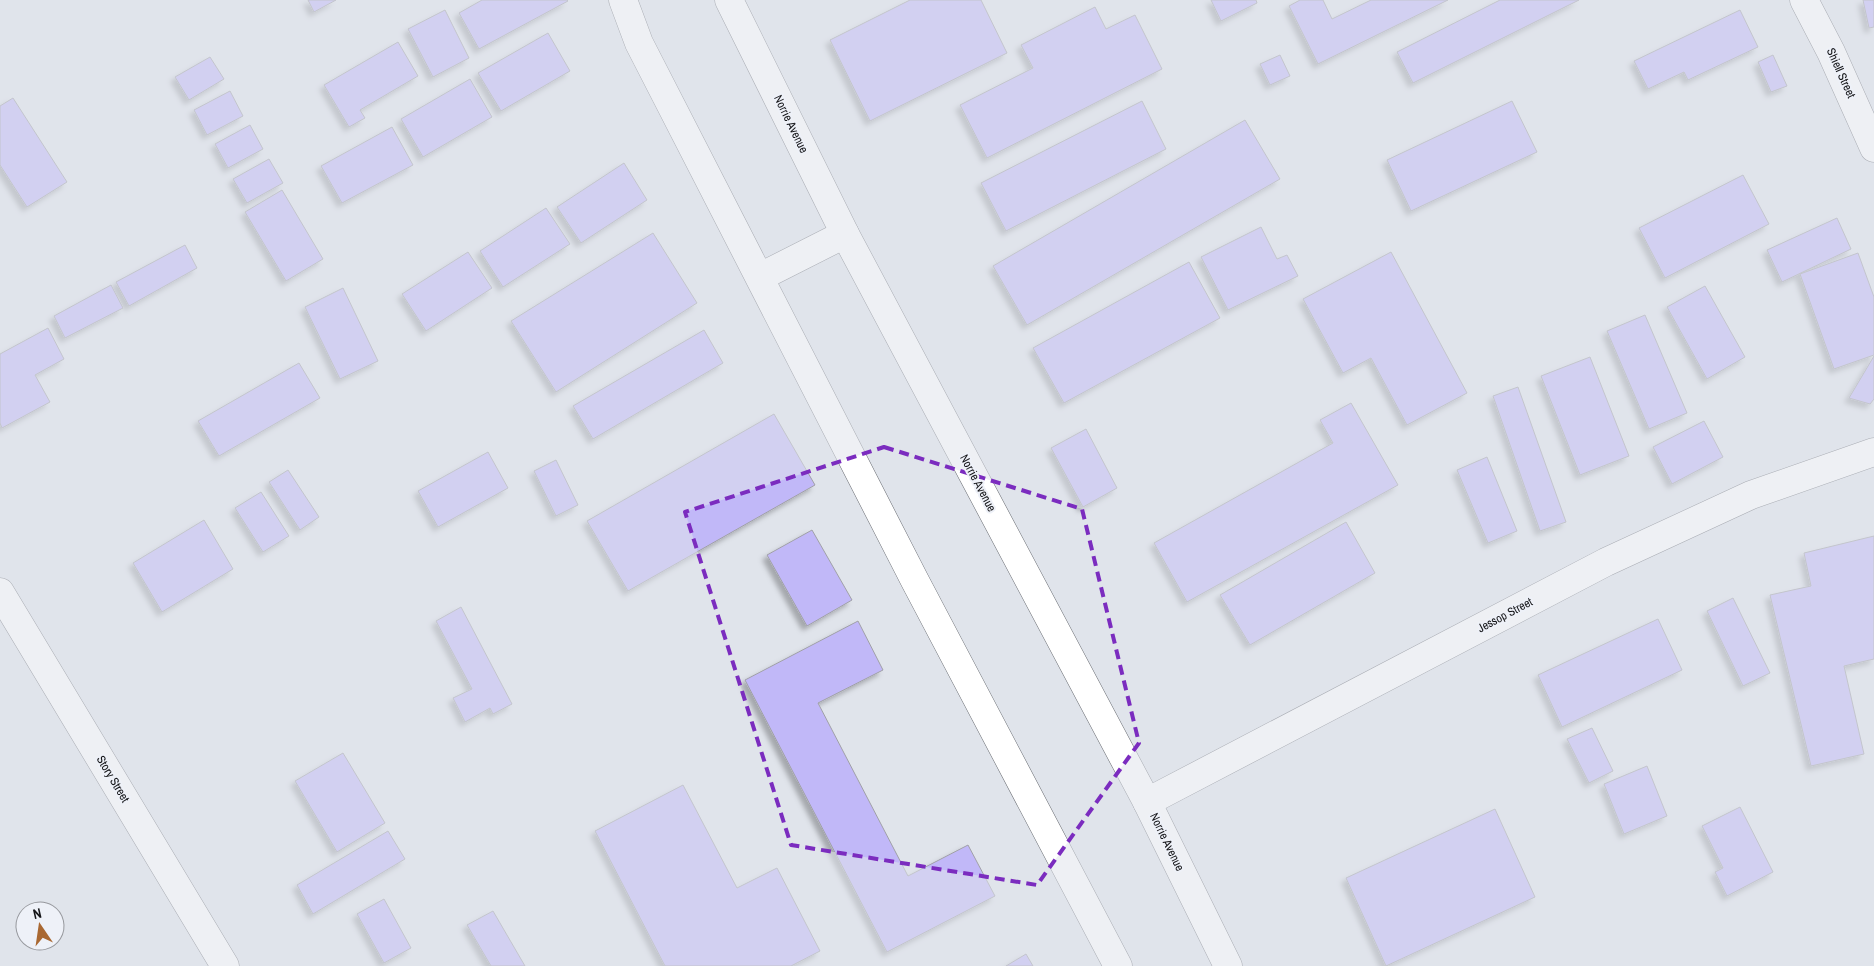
<svg xmlns="http://www.w3.org/2000/svg" width="1874" height="966" font-family="'Archivo Narrow',sans-serif">
<style>
.building{fill:#c1b8f8;stroke:#a0a0a7;filter:url(#shadow)}
.lines{fill:none;stroke-linecap:round;stroke-linejoin:round}
.minor-casing{stroke:#696c72;stroke-width:29}
.major-casing{stroke:#696c72;stroke-width:29}
.minor{stroke:#fff;stroke-width:28}
.major{stroke:#fff;stroke-width:28}
.marked{fill:none;stroke:#7b2cbf;stroke-width:4;stroke-dasharray:10 6;stroke-linejoin:round}
.labels{text-anchor:middle;stroke-width:4;stroke-linejoin:round;paint-order:stroke}
.street-label{font-size:12px;fill:#141518;stroke:#eef1f8}
</style>
<defs>
<filter id="shadow"><feDropShadow dx="-4.5" dy="4.5" stdDeviation="2.5" flood-color="#0004"/></filter>
</defs>
<rect width="100%" height="100%" fill="#e0e4eb"/>
<!-- building -->
<g class="building">
<polygon points="308,0 336,0 314,12"/>
<polygon points="482,0 567,0 568,1 479,49 459,13"/>
<polygon points="910,0 981,0 1007,53 870,121 830,40"/>
<polygon points="1211,0 1256,0 1257,3 1221,21"/>
<polygon points="1300,0 1323,0 1332,19 1371,0 1448,0 1318,64 1289,6"/>
<polygon points="1500,0 1579,0 1413,83 1397,52"/>
<polygon points="1863,0 1874,0 1874,27 1869,28"/>
<polygon points="1095,7 1106,29 1135,15 1162,69 987,158 960,105 1033,68 1021,45"/>
<polygon points="445,10 469,58 433,77 408,29"/>
<polygon points="1740,10 1758,47 1688,80 1684,72 1648,89 1634,61"/>
<polygon points="548,33 570,71 501,111 478,73"/>
<polygon points="398,42 418,76 360,110 365,118 349,127 324,85"/>
<polygon points="1280,55 1290,76 1270,85 1260,64"/>
<polygon points="1773,55 1787,86 1771,92 1758,62"/>
<polygon points="210,57 224,79 189,100 175,77"/>
<polygon points="470,79 492,117 423,157 401,119"/>
<polygon points="230,91 243,116 207,135 194,110"/>
<polygon points="13,98 67,182 27,207 0,165 0,106"/>
<polygon points="1142,101 1166,149 1006,231 981,183"/>
<polygon points="1512,101 1537,152 1411,211 1387,160"/>
<polygon points="1245,120 1280,179 1027,325 993,266"/>
<polygon points="250,125 263,149 228,168 215,144"/>
<polygon points="392,127 413,165 342,203 321,166"/>
<polygon points="269,159 283,183 247,203 233,179"/>
<polygon points="624,163 647,200 581,243 557,207"/>
<polygon points="1743,175 1769,224 1665,278 1639,228"/>
<polygon points="282,190 323,259 286,281 245,212"/>
<polygon points="546,208 570,244 503,287 480,251"/>
<polygon points="1837,218 1851,249 1782,282 1767,250"/>
<polygon points="1261,227 1277,259 1287,255 1298,276 1228,310 1201,257"/>
<polygon points="653,233 697,303 556,392 511,321"/>
<polygon points="185,245 197,268 129,306 116,282"/>
<polygon points="468,252 492,288 426,331 402,294"/>
<polygon points="1391,252 1467,393 1407,425 1371,358 1343,373 1303,299"/>
<polygon points="1858,253 1874,297 1874,355 1834,369 1800,274"/>
<polygon points="1189,262 1220,318 1064,403 1033,348"/>
<polygon points="111,285 123,308 65,338 54,316"/>
<polygon points="1705,286 1745,357 1707,379 1667,307"/>
<polygon points="343,288 378,361 340,379 305,307"/>
<polygon points="1645,315 1687,413 1649,429 1607,331"/>
<polygon points="48,328 64,359 35,375 50,402 2,428 0,423 0,354"/>
<polygon points="704,330 723,363 593,439 573,406"/>
<polygon points="1874,356 1874,399 1870,404 1849,398"/>
<polygon points="1590,357 1629,456 1580,475 1541,376"/>
<polygon points="299,363 320,398 219,456 198,421"/>
<polygon points="1518,387 1566,522 1540,531 1493,396"/>
<polygon points="1351,403 1398,485 1187,602 1154,543 1333,443 1320,420"/>
<polygon points="774,414 815,485 628,591 587,521"/>
<polygon points="1704,421 1723,457 1672,484 1653,447"/>
<polygon points="1086,429 1117,488 1083,507 1051,448"/>
<polygon points="488,452 508,488 438,527 418,491"/>
<polygon points="1487,457 1517,531 1488,543 1457,470"/>
<polygon points="556,460 578,505 556,516 534,471"/>
<polygon points="288,470 319,517 300,530 269,482"/>
<polygon points="261,492 289,536 263,552 235,508"/>
<polygon points="204,520 233,569 162,612 133,563"/>
<polygon points="1346,522 1375,573 1250,645 1220,595"/>
<polygon points="812,530 852,600 807,626 767,555"/>
<polygon points="1874,536 1874,659 1844,666 1864,754 1811,766 1770,595 1811,586 1804,553"/>
<polygon points="1733,598 1770,673 1743,686 1707,611"/>
<polygon points="461,607 512,704 493,714 490,708 465,722 453,698 472,689 436,621"/>
<polygon points="1658,619 1682,670 1562,727 1538,675"/>
<polygon points="858,621 883,670 818,703 908,876 968,845 995,896 887,952 745,680"/>
<polygon points="1592,728 1613,771 1589,783 1567,739"/>
<polygon points="343,753 385,823 337,852 295,781"/>
<polygon points="1647,766 1667,816 1624,834 1604,784"/>
<polygon points="683,785 737,888 777,868 820,951 791,966 665,966 595,831"/>
<polygon points="1740,807 1773,872 1727,896 1715,872 1723,868 1702,826"/>
<polygon points="1495,809 1535,897 1386,966 1346,878"/>
<polygon points="388,831 405,859 313,914 297,885"/>
<polygon points="384,899 411,948 384,963 357,914"/>
<polygon points="493,911 525,966 491,966 467,925"/>
<polygon points="1026,954 1033,966 1006,966"/>
</g>
<g class="lines">
<!-- minor casing -->
<g class="minor-casing">
<g id="minor">
<polyline points="1804,0 1831,52 1874,148"/>
<polyline points="0,592 225,966"/>
<polyline points="1147,802 1606,562 1751,495 1874,452"/>
</g>
</g>
<!-- major casing -->
<g class="major-casing">
<g id="major">
<polyline points="623,0 639,43 914,579 1118,966"/>
<polyline points="729,0 845,234 1147,802 1228,966"/>
<polyline points="760,277 845,234"/>
</g>
</g>
<!-- minor -->
<use href="#minor" class="minor"/>
<!-- major -->
<use href="#major" class="major"/>
</g>
<!-- marked area -->
<path d="M0 0H1874V966H0ZM884 447 1082 509 1139 743 1037 885 791 845 685 512Z" fill="#e0e4eb" fill-opacity=".55" fill-rule="evenodd"/>
<path class="marked" d="M884 447 1082 509 1139 743 1037 885 791 845 685 512Z"/>
<g class="labels">
<!-- street labels -->
<g class="street-label">
<text transform="translate(1841 73) rotate(66)" y="4">Shiell Street</text>
<text transform="translate(791 124) rotate(64)" y="4">Norrie Avenue</text>
<text transform="translate(978 483) rotate(62)" y="4">Norrie Avenue</text>
<text transform="translate(1505 615) rotate(-28)" y="4">Jessop Street</text>
<text transform="translate(113 779) rotate(59)" y="4">Story Street</text>
<text transform="translate(1167 842) rotate(64)" y="4">Norrie Avenue</text>
</g>
</g>
<!-- north arrow -->
<g transform="translate(40 926) rotate(347)"><circle r="24" fill="#eef1f8" stroke="#97999e"/>
<path d="M0-4L9 19L0 12L-9 19Z" fill="#a96832"/>
<text y="-8" font-size="14" font-weight="bold" text-anchor="middle" fill="#141518">N</text>
</g>
</svg>
